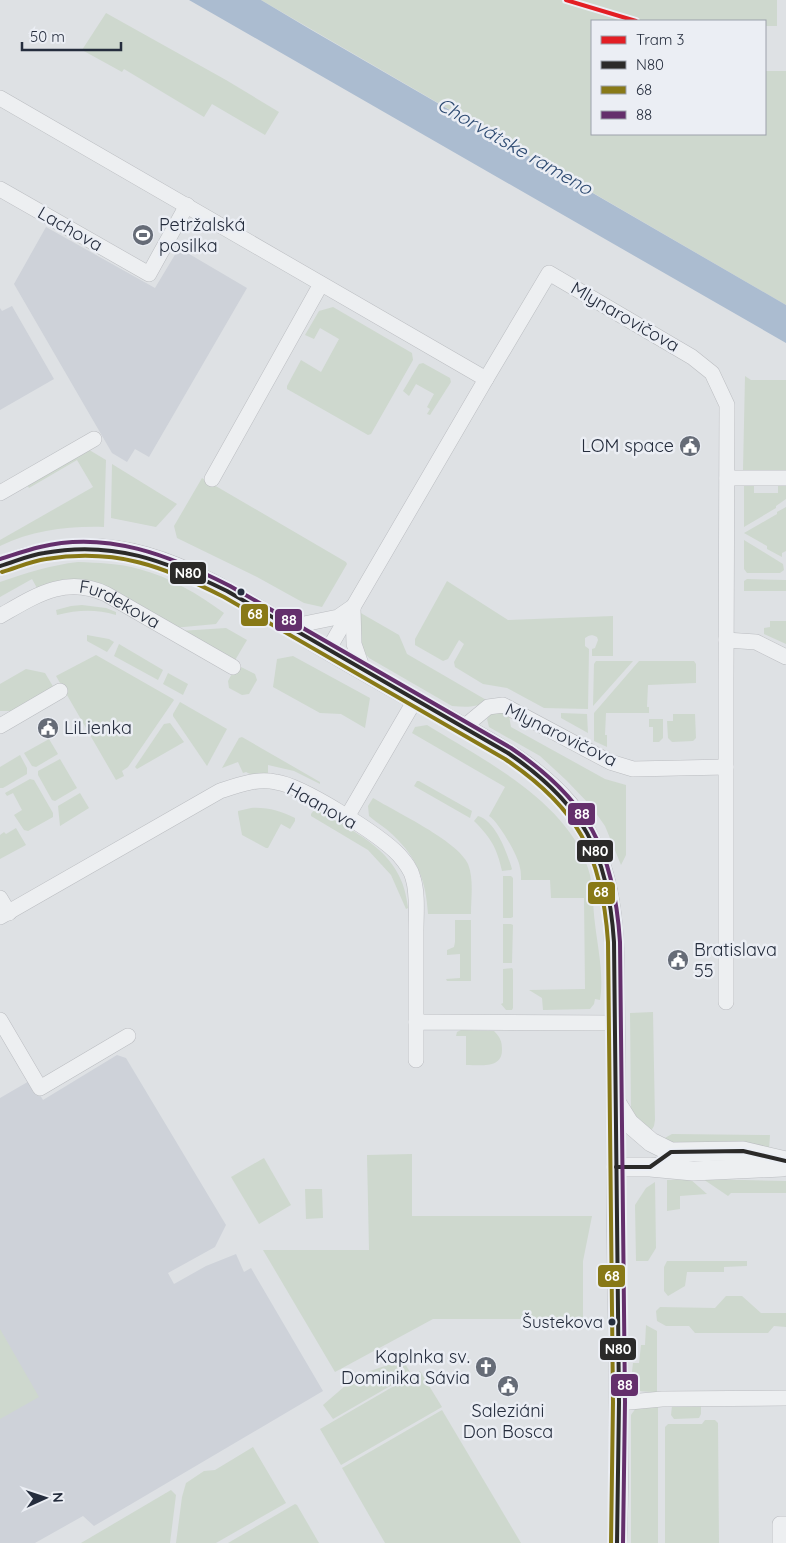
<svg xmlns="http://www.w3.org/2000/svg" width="786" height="1543" font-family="Quicksand,sans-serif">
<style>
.built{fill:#ced2d9}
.green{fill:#ced8ce}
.water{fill:#abbcd0}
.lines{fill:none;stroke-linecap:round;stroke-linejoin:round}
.minor-casing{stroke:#bbbdc1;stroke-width:16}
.tertiary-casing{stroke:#bbbdc1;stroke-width:20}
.minor{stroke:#edeff1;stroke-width:15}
.tertiary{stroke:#edeff1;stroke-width:19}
.bus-1-casing{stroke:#ebeef4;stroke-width:8}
.bus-2-casing{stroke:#ebeef4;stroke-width:8}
.bus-3-casing{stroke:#ebeef4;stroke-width:8}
.bus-1{stroke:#2b2a29;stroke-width:4}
.bus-2{stroke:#887917;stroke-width:4}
.bus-3{stroke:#642f6c;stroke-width:4}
.tram-1-casing{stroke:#ebeef4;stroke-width:8}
.tram-1{stroke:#e31e24;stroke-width:4}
.bus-dot{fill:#252d3d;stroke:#ebeef4;stroke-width:2}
.labels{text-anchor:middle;stroke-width:5;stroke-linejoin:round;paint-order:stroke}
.bus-label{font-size:17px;fill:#252d3d;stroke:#ebeef4;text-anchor:end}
.poi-label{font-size:18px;fill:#252d3d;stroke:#ebeef4;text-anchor:start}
.street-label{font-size:18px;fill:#252d3d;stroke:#ebeef4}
.water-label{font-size:19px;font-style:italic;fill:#2e4b72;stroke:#ebeef4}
.line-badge{stroke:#ebeef4;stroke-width:2}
.badge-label{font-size:14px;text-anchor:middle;font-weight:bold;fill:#fff}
</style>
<rect width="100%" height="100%" fill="#dee1e4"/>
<!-- built -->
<g class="built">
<polygon points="46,227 155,288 179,248 247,288 149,457 135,449 127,462 112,453 14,284"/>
<polygon points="12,306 54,379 0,410 0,308 2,311"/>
<polygon points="117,1055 126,1058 226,1225 215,1247 168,1273 174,1284 206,1266 236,1254 244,1272 251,1268 323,1391 94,1526 83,1516 35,1543 0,1543 0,1098 31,1080 43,1100"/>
</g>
<!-- green -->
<g class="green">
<polygon points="261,0 777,0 777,26 765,26 765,21 592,21 592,134 765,134 765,71 786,71 786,305"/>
<polygon points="106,13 226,80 279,112 265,135 212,104 204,117 124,69 122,72 82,50"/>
<polygon points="333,307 412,353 413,360 371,434 368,435 287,389 287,386 301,360 321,372 339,339 320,328 314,339 305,335 319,311"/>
<polygon points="423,363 450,378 451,382 430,415 427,414 430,409 427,407 434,394 416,384 409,396 403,391 419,364"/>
<polygon points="745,376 751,380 786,380 786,472 750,472 743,470"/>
<path d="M86 448 106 460 104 527C68 526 33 530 0 546V540L93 487 77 460 29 488 26 483Z"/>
<polygon points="112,464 177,504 156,527 111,518"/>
<polygon points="202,478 346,562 347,564 322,607 304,603 257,577 177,538 174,526"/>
<polygon points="754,483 754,493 778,493 778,483 786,483 786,499 776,506 776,508 744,527 744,484"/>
<polygon points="786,507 786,551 782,553 782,557 767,549 767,546 744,533 777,514 777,512"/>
<polygon points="744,540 783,564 784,570 780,573 747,573 744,569"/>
<path d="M78 562C98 563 119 563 139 569 170 577 198 594 224 613L216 624 173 628 114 594 37 588 32 579 0 597V582C26 573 51 565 78 562Z"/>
<polygon points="747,579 786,580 786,591 744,591 744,581"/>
<path d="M447 581 508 620 613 616V656H592V649L595 648 598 640 597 637C592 634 589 635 585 638V646L589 649 588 709 544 708 507 688 483 684 455 667 454 662 464 644 459 640 448 659 443 661 415 645V639Z"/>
<path d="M82 605 106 608 116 612V615C95 609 78 610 57 615L56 610 71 606Z"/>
<path d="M359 612 399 635 407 654 488 701C476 708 465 707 452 706L369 658 356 643Z"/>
<polygon points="770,621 786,621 786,644 764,634 764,628 770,627"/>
<polygon points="226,628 247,640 234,662 180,631"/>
<polygon points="87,635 109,639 114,642 107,652 87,641"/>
<polygon points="119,644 163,670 158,680 114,656"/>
<polygon points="96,655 173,699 174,700 128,767 122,771 124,776 116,780 56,676"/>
<polygon points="293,656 370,698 365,728 341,714 320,713 273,687 277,659"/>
<polygon points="596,661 633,661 593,706 594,664"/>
<polygon points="639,661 694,661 696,664 696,683 648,685 647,707 649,707 649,713 606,713 605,735 607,735 607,747 594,741 594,713"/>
<polygon points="241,667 255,674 257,680 249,694 242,695 229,688 228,681 235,668"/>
<polygon points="26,669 45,673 54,688 15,711 0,711 0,684"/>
<polygon points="168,673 188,684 183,695 163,684"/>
<polygon points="180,702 227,729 207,766 173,716 173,714"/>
<polygon points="496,711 503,712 509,716 511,727 605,779 626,785 626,855 621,865 605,826 591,806 566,780 540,756 489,727 487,719 490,715"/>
<polygon points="561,713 587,714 588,733 561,718"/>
<polygon points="673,714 695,714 696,738 693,741 672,742 668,738 667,721 673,721"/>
<polygon points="649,719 663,719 663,738 659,742 653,742 653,727 649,727"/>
<polygon points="170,723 184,742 137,769 135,767 164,724"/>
<path d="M427 725C484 760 573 804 590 875 593 891 593 908 595 924 598 949 604 975 600 1000L595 999 594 1004 590 1009 543 1010 542 998 529 990 585 989 584 898H551L550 880H521C521 876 521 871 520 868 519 857 498 821 489 816L505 787 412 733 415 727Z"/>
<polygon points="242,737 320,782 320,784 294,771 268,765 268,775 252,775 246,772 243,773 238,762 222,768 239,738"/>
<polygon points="49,739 58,754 36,767 32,766 24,753"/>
<polygon points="20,755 27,768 27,774 3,788 0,788 0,767"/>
<polygon points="60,759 77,788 55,801 52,800 38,775 38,771"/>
<polygon points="30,779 34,780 53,813 53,817 28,831 24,830 14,815 22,810 13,793 7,796 5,793"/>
<polygon points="417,781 419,781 472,811 470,818 414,786"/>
<polygon points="80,793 89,808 60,826 58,806"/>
<path d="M373 798C396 812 458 841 468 864 474 879 471 898 471 914H428C426 881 418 859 393 835 386 828 377 823 369 816L368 806Z"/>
<path d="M251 808C267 807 281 811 295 818V821L290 829 281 824 268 848H266L242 835 238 813V811Z"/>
<path d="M315 809C358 834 403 852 408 908L406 909 391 875 368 850 311 816V814Z"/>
<path d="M478 816C496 821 507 853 512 869L511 870 502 871C497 848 491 838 474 821Z"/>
<polygon points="16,828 26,845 0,859 0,835 4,832 6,834"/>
<polygon points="503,876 511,876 513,878 513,917 511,918 503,918"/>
<polygon points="455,920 471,920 471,981 447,981 446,979 460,978 460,954 447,955 447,950 454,947 455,942"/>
<polygon points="503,924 511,924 513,925 512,963 503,963"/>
<polygon points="512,968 513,970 513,1008 512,1010 506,1010 501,1004 503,1003 503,969"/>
<polygon points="653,1012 655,1120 654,1126 649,1134 639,1126 631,1110 630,1013"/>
<path d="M461 1030 494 1031C500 1037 502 1041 502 1050 502 1069 480 1065 466 1065V1036H456L457 1032Z"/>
<polygon points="672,1134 770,1135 769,1150 671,1145 663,1139"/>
<polygon points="412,1154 412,1216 592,1216 583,1261 583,1319 433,1319 335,1372 263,1250 369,1250 367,1155"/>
<polygon points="264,1158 291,1205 259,1224 231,1177"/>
<polygon points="690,1179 707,1194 680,1196 680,1209 667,1211 667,1180"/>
<polygon points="703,1179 786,1181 786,1193 731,1193 728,1196"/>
<polygon points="655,1182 656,1248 648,1261 636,1261 635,1205 646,1188"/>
<polygon points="322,1189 323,1218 306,1219 305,1189"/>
<polygon points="667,1261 747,1261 747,1266 724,1267 724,1272 687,1272 685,1286 668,1296 664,1291 664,1267"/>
<polygon points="726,1296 742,1296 761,1313 786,1313 786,1327 774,1326 768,1333 695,1333 689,1326 666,1326 657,1321 656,1311 660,1307 715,1308"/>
<path d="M646 1325 657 1331V1392C630 1392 630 1389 633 1363H639L641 1345H645Z"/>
<polygon points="0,1329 39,1397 0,1419"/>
<polygon points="403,1360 411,1374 333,1419 323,1405 345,1386 367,1372"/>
<polygon points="420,1371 442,1407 341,1465 320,1429"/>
<polygon points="658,1404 658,1543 631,1543 631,1415 638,1405"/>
<polygon points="701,1404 701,1414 699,1418 674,1419 671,1415 672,1406"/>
<polygon points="442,1410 521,1543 385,1543 342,1468"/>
<polygon points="705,1420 715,1420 718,1423 719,1543 665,1543 665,1427 668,1424 702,1424"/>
<polygon points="253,1447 286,1503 216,1543 176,1543 182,1497 186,1483 204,1471 215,1470"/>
<polygon points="171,1490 176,1495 170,1543 81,1543"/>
<polygon points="295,1504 297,1505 319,1543 228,1543"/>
</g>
<!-- water -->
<polygon class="water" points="189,0 261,0 308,28 786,305 786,343"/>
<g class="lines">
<!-- minor casing -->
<g class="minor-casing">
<g id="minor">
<polyline points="0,98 486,379 328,650"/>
<polyline points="0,189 149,274 187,205"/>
<polyline points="486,379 549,273 692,357 712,373 727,405 726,680 726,1002"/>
<polyline points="727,478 786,478"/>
<polyline points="212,479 321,284"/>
<polyline points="0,493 94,439"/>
<polyline points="353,609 354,644 363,670"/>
<path id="s1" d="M0 616C35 596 65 575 106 594L233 667"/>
<polyline points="289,627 338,617 351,608"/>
<polyline points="726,640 756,642 786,657"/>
<polyline points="0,726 60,691"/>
<polyline points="464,727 488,707 503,705 610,762 633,769 726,767"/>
<polyline points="347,817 415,700"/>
<polyline points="0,898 9,913"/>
<path d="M0 917 220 791C238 785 256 778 276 782 303 786 380 835 399 855 405 862 411 869 413 878 418 894 416 914 416 931 416 961 416 992 416 1022"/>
<polyline points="0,1020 40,1088 128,1036"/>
<polyline points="416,1060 416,1022 616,1023"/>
<polyline points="619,1403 662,1399 786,1398"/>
<polyline points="780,1543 780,1524 786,1524"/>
</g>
</g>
<!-- tertiary casing -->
<g class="tertiary-casing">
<g id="tertiary">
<path d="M0 566C119 518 199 575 299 633 345 661 392 687 438 713 484 739 535 764 569 805 587 828 601 859 607 887 615 923 615 961 615 998 616 1054 616 1110 616 1166 616 1292 622 1417 617 1543"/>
<polyline points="616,1102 629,1123 651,1142 671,1152 743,1151 786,1161"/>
<polyline points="616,1167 650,1167 693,1171 782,1167"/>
</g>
</g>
<!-- minor -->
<use href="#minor" class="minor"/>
<!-- tertiary -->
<use href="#tertiary" class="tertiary"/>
<!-- bus-1 casing -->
<g class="bus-1-casing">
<g id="bus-1">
<path d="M0 566C14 562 29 555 44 553 113 540 166 561 227 591L508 753C583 804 608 852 614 942L619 1402 617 1543"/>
<polyline points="616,1167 650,1167 671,1152 743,1151 786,1161"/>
</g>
</g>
<!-- bus-2 casing -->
<g class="bus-2-casing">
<path id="bus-2" d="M2 572C16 568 31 561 46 559 116 548 163 566 224 597L505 759C578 808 602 854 608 942L613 1402 611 1543"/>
</g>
<!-- bus-3 casing -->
<g class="bus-3-casing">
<path id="bus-3" d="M0 559C13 555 27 550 40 547 107 530 171 556 230 586L511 748C588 800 614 850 620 942L625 1402 623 1543"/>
</g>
<!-- bus-1 -->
<use href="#bus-1" class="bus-1"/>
<!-- bus-2 -->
<use href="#bus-2" class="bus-2"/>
<!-- bus-3 -->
<use href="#bus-3" class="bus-3"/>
<!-- tram-1 casing -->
<g class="tram-1-casing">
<polyline id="tram-1" points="566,0 636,21"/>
</g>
<!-- tram-1 -->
<use href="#tram-1" class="tram-1"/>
</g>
<!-- icons -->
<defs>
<g id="stadium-disc" transform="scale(1.125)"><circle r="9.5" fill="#666c77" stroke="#ebeef4"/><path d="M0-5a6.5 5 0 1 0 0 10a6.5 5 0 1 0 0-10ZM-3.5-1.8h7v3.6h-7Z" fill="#fff"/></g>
<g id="civic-disc" transform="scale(1.125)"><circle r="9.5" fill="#666c77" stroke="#ebeef4"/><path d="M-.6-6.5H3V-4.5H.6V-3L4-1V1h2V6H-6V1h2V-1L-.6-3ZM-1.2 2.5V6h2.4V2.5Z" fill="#fff"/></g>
<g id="church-disc" transform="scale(1.125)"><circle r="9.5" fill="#666c77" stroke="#ebeef4"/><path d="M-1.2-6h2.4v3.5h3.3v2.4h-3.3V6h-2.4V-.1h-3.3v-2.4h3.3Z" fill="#fff"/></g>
</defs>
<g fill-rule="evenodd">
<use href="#stadium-disc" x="143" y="235"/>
<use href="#civic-disc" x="690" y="446"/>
<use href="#civic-disc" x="48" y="728"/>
<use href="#civic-disc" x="678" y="960"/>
<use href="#church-disc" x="486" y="1367"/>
<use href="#civic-disc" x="508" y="1386"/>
</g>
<!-- markers -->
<g class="bus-dot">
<circle cx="241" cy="592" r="4.5"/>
<circle cx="612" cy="1322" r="4.5"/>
</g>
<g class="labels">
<!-- bus labels -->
<g class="bus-label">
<text x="603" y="1328">Šustekova</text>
</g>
<!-- poi labels -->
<g class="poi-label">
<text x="159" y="231">Petržalská<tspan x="159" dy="21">posilka</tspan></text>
<text x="674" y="452" text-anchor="end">LOM space</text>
<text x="64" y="734">LiLienka</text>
<text x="694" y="956">Bratislava<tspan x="694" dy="21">55</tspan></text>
<text x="470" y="1363" text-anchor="end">Kaplnka sv.<tspan x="470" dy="21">Dominika Sávia</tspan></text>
<text x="508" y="1417" text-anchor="middle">Saleziáni<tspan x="508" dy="21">Don Bosca</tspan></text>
</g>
<!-- street labels -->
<g class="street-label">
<text transform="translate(70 229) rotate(30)" y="6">Lachova</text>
<text transform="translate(625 317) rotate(30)" y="6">Mlynarovičova</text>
<text dy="6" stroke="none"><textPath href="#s1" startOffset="130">Furdekova</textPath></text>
<text transform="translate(561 735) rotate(26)" y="6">Mlynarovičova</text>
<text transform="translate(322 806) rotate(29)" y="6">Haanova</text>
</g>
<!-- water labels -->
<g class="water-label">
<text transform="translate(515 146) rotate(30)" y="7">Chorvátske rameno</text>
</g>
</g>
<g class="line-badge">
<rect x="169" y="561" width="38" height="24" rx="5" fill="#2b2a29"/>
<rect x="240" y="603" width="29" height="24" rx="5" fill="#887917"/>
<rect x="274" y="608" width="29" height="24" rx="5" fill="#642f6c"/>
<rect x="567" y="802" width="29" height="24" rx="5" fill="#642f6c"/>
<rect x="576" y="839" width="38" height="24" rx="5" fill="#2b2a29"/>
<rect x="587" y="881" width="29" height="24" rx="5" fill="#887917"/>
<rect x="597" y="1264" width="29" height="24" rx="5" fill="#887917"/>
<rect x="599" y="1337" width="38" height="24" rx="5" fill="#2b2a29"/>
<rect x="610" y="1373" width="29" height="24" rx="5" fill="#642f6c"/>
</g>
<g class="badge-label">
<text x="188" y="578">N80</text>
<text x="255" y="619">68</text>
<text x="289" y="625">88</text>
<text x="582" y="819">88</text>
<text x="595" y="856">N80</text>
<text x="601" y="897">68</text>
<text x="612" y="1281">68</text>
<text x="618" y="1354">N80</text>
<text x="625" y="1390">88</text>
</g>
<!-- legend -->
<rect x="591" y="20" width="175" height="115" fill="#ebeef4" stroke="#9ca1ab"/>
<rect x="601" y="36" width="25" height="8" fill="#e31e24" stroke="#9ca1ab"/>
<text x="636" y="45" font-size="15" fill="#252d3d">Tram 3</text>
<rect x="601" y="61" width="25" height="8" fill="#2b2a29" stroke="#9ca1ab"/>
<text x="636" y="70" font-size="15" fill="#252d3d">N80</text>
<rect x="601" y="86" width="25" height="8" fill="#887917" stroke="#9ca1ab"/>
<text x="636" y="95" font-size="15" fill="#252d3d">68</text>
<rect x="601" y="111" width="25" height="8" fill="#642f6c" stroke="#9ca1ab"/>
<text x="636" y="120" font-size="15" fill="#252d3d">88</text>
<!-- north arrow -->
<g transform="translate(45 1498) rotate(87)" stroke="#ebeef4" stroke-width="4" paint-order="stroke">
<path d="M0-4L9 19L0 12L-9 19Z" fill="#252d3d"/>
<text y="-8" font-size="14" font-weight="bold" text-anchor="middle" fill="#252d3d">N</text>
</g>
<!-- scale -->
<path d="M22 42v8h99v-8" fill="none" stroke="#252d3d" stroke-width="2.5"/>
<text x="30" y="42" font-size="15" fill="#252d3d" stroke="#ebeef4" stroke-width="4" paint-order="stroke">50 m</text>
</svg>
